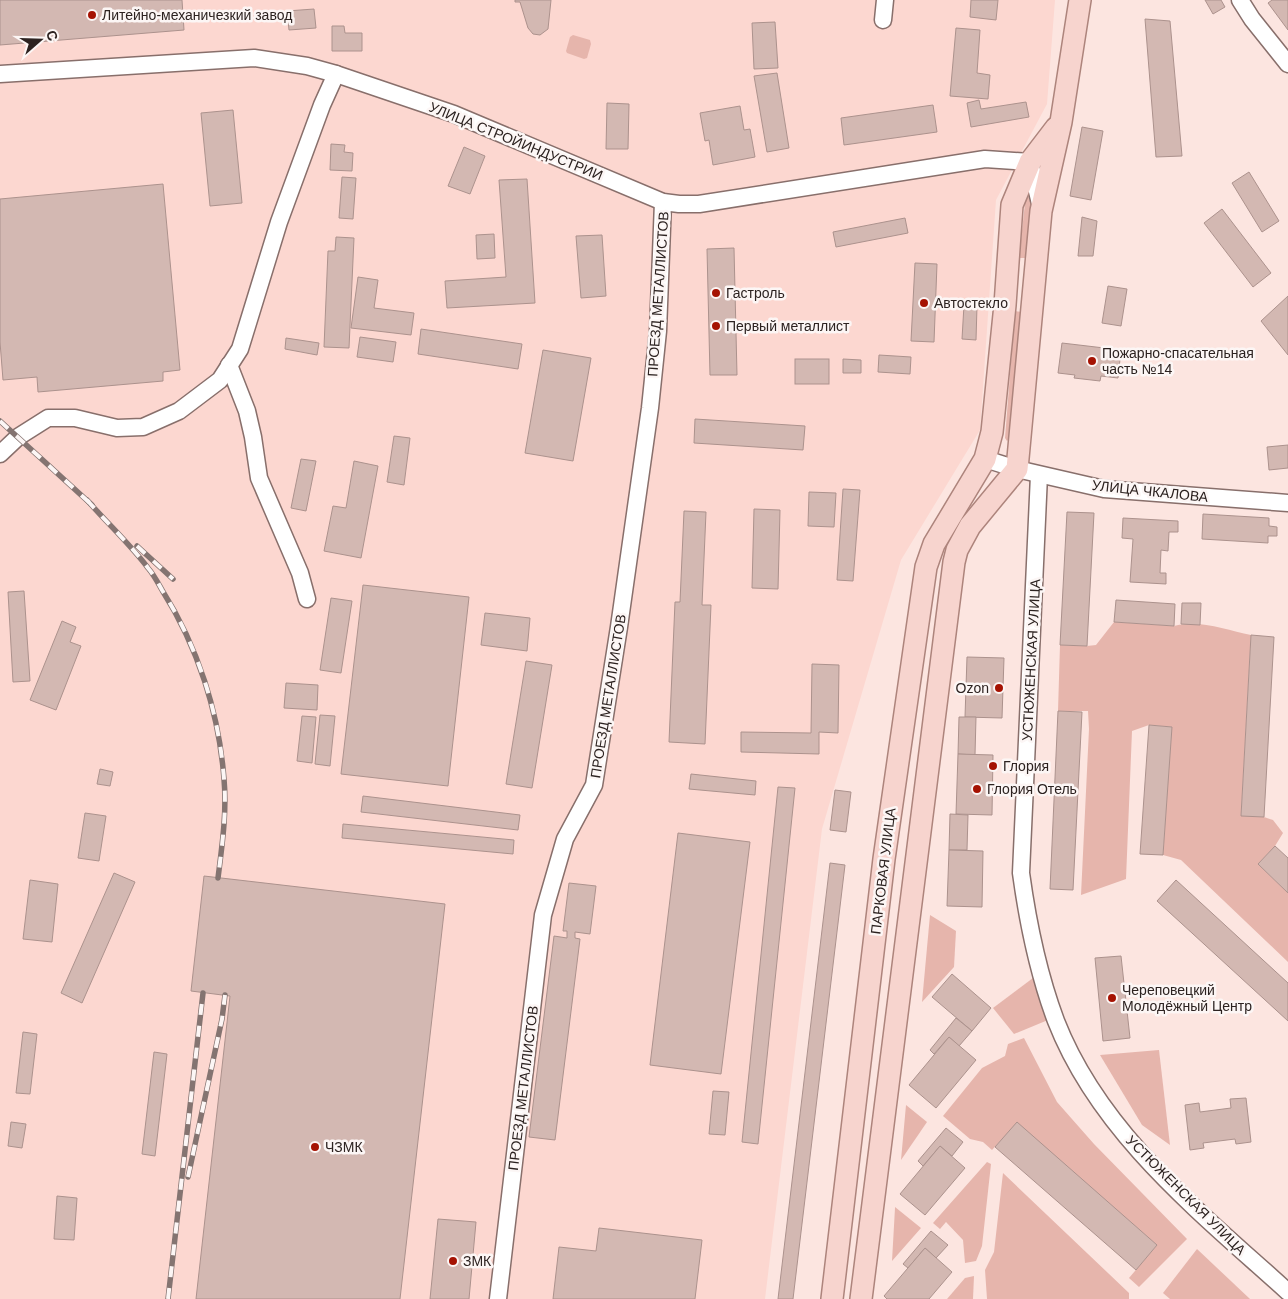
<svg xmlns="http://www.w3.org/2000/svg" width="1288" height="1299" font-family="Arial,sans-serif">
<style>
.built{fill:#fcd7d0}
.green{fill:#e6b5ac}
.building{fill:#d3b8b2;stroke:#ac928d}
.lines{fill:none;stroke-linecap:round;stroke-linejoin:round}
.minor-casing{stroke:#886f6b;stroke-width:19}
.major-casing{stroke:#ad847c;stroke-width:24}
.minor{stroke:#fff;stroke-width:16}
.major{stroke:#f7d4ce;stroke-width:21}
.rail-casing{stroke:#847471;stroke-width:5.5}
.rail{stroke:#fcf6f5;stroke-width:4;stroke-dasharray:11;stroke-linecap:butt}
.poi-dot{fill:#a51202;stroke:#fcf6f5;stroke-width:2}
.labels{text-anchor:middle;stroke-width:5;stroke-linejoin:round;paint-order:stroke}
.poi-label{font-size:14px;fill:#2c2220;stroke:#fcf6f5;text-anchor:start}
.street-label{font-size:14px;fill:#2c2220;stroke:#fcf6f5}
</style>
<rect width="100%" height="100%" fill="#fce5e0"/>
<!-- built -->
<polygon class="built" points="0,0 1055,0 1047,104 996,200 980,430 901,560 822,829 765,1299 0,1299"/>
<!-- green -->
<g class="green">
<polygon points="573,35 590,40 591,44 587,58 584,59 567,53 566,51 570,37"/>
<polygon points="1026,194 1028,195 1031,204 1025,258 1019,258"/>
<polygon points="1015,311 1022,312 1010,438 1007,441 1005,438"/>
<path d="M1114 622 1174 626C1198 619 1227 630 1251 635L1241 815 1264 817 1273 820 1283 833 1275 846 1258 864 1288 893V962L1181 860 1163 855 1171 727 1149 725 1132 731 1126 879 1081 895 1089 729 1088 711H1058L1060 645 1087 646 1096 645Z"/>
<polygon points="930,915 956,931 954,967 922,1002"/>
<polygon points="1033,978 1048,1020 1014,1034 993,1008"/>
<polygon points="1024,1038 1057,1102 1094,1144 1187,1239 1139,1287 1129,1278 1157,1245 1017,1123 992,1150 983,1142 970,1139 943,1116 982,1068 1005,1056 1008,1044"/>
<polygon points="1159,1050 1170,1145 1142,1125 1100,1055"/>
<polygon points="906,1105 927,1122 901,1160"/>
<polygon points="987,1162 991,1164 982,1246 976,1261 965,1263 963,1240 946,1222 940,1229 933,1223"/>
<polygon points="1003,1173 1129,1293 1129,1299 987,1299 985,1270 994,1252"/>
<polygon points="895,1207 921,1228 892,1261 895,1208"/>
<polygon points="1197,1249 1250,1299 1170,1299 1163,1293"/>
<polygon points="974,1276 973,1299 947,1299 965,1278"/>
</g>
<!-- building -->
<g class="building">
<polygon points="0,0 182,0 184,30 0,45"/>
<polygon points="515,0 551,0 548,29 540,35 533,34 528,28 520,2 515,2"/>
<polygon points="971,0 998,0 996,20 970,17"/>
<polygon points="1205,0 1221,0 1225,7 1213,14"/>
<polygon points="1272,0 1288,0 1288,30 1268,3"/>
<polygon points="314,9 316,28 289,30 287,11"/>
<polygon points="1145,19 1170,21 1182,156 1156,157"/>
<polygon points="775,22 778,68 754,69 752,23"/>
<polygon points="332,26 344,26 345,33 362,33 362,51 332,51"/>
<polygon points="956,28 980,30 977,73 990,75 988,99 950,96"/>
<polygon points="777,73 789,148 767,152 754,76"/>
<polygon points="979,100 981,109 1026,102 1029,117 971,127 967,103"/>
<polygon points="607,103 629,104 628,149 606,149"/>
<polygon points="933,105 937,132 844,145 841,118"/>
<polygon points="740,106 744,130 750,129 755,157 713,165 709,140 705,141 700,113"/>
<polygon points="233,110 242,203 210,206 201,113"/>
<polygon points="1082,127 1103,131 1091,200 1070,196"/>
<polygon points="331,144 345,145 344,152 353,153 352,171 330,170"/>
<polygon points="464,147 485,156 470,194 448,186"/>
<polygon points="1249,172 1279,221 1262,232 1232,183"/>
<polygon points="342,177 356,178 353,219 339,218"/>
<polygon points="527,179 535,303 447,308 445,281 506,277 499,180"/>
<polygon points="163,184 180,370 163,372 163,381 38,392 37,377 3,380 0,342 0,199"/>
<polygon points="1222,209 1271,273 1253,287 1204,223"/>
<polygon points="1082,217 1097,221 1093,256 1078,256"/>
<polygon points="905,218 908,233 836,247 833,232"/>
<polygon points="494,234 495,258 477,259 476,235"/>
<polygon points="602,235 606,296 581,298 576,236"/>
<polygon points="336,237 354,238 349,348 324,347 328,251 335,251"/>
<polygon points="734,248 737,375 710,375 707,249"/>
<polygon points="915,263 937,264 934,342 911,341"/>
<polygon points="358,277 378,280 374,308 414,313 411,335 351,328"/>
<polygon points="1108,286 1127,289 1121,326 1102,323"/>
<polygon points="1288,296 1288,355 1261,321"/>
<polygon points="964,305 977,306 976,340 962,339"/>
<polygon points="421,329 522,344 518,369 418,354"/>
<polygon points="360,337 396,342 393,362 357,357"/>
<polygon points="286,338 319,343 317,355 285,349"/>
<polygon points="1062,343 1121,350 1118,378 1101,376 1100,381 1074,378 1075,375 1058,373"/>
<polygon points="543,350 591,358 573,461 525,453"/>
<polygon points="879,355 911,357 910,374 878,372"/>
<rect x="795" y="359" width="34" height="25"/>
<polygon points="843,359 861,360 861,373 843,373"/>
<polygon points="695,419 805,426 803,450 694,443"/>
<polygon points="394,436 410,438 404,485 387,482"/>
<polygon points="1288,445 1288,468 1269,470 1267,447"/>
<polygon points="301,459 316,461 306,511 291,508"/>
<polygon points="354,461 378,466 361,558 324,551 333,506 346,508"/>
<polygon points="843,489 860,490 853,581 837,580"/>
<polygon points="809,492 836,493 834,527 808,526"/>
<polygon points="754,509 780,510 778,589 752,588"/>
<polygon points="684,511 706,512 702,605 711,605 705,744 669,742 675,602 680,602"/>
<polygon points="1067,512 1094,513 1087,646 1060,645"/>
<polygon points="1203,514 1269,518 1269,526 1277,527 1277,536 1268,536 1268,543 1202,539"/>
<polygon points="1123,518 1178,521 1178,532 1169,532 1168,551 1161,550 1160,573 1166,573 1166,584 1130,582 1133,539 1122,538"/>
<polygon points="363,585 469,597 448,786 341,774"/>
<polygon points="24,591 30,681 13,682 8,592"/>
<polygon points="331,598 352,601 341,673 320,670"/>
<polygon points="1116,600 1175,604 1174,626 1114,622"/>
<polygon points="1182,603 1201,603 1200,625 1181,624"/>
<polygon points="485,613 530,618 527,651 481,645"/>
<polygon points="62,621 76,627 70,642 81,646 56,710 30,700"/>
<polygon points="1251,635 1274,637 1264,817 1241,816"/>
<polygon points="967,657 1004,658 1002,718 965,717"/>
<polygon points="526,661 552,665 532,788 506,784"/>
<polygon points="812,664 839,665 838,733 819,732 819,754 741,752 741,732 811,733"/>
<polygon points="286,683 318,685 317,710 284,708"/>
<polygon points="1058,711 1082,712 1073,890 1050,889"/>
<polygon points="320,715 335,716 330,766 315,764"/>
<polygon points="302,716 316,717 312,763 297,761"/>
<polygon points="959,717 976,717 975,755 958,754"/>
<polygon points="1149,725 1172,727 1163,855 1140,854"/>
<polygon points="958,754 993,755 992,815 956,814"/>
<polygon points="100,769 113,772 110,786 97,784"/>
<polygon points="691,774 756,781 755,795 689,789"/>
<polygon points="778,787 795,788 758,1144 742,1142"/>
<polygon points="835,790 851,792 846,832 830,830"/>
<polygon points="363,796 520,815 518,830 361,812"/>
<polygon points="85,813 106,816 99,861 78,858"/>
<polygon points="950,814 968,815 967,850 949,850"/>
<polygon points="343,824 514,840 513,854 342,838"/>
<polygon points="678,833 750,842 721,1074 650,1065"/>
<polygon points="1275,846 1288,858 1288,893 1258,864"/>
<polygon points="949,850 983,851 982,907 947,906"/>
<polygon points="830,863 845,865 793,1299 778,1299"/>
<polygon points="114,873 135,882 82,1003 61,993"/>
<polygon points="204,876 445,904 400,1299 196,1299 230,996 191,991"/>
<polygon points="30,880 58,884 52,942 23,939"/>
<polygon points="1176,880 1288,983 1288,1021 1157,901"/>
<polygon points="569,883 596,886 590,934 575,932 575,938 580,939 555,1140 529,1137 554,936 567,938 567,931 563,931"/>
<polygon points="1121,956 1130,1038 1103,1041 1095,958"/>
<polygon points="952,974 991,1008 972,1031 932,997"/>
<polygon points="956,1018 972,1031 959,1046 949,1037 934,1054 930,1050"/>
<polygon points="23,1032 37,1034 30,1094 16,1093"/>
<polygon points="949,1037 976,1060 936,1108 909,1085"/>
<polygon points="154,1052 167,1054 155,1156 142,1154"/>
<polygon points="713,1091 729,1092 725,1135 709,1134"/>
<polygon points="1246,1098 1251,1142 1236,1144 1235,1139 1203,1143 1204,1148 1190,1150 1185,1105 1199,1103 1200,1112 1231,1108 1230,1099"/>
<polygon points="11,1122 26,1124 22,1148 8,1146"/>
<polygon points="1017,1122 1157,1245 1136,1270 995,1147"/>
<polygon points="946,1128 963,1142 952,1156 940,1146 923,1166 918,1161"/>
<polygon points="940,1146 965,1168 925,1215 900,1194"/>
<polygon points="57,1196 77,1198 74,1240 54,1239"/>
<polygon points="438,1219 476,1222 469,1299 430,1299"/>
<polygon points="599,1228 702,1240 695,1299 553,1299 559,1247 596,1251"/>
<polygon points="931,1231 948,1245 936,1258 925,1248 908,1268 903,1264"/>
<polygon points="925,1248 952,1272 929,1299 887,1299 884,1296"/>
</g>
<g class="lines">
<!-- minor casing -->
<g class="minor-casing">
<g id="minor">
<polyline points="1240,0 1252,19 1288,64"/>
<polyline points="883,20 885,0"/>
<polyline points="0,74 254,58 307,66 336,74 454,114 663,202 679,204 699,204 985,159 1030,162 1041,208"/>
<polyline points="229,365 247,411 253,437 259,478 300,573 307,599"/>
<polyline points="0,454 18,437 48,418 75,418 117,428 143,427 179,411 220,380 240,349 279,222 322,105 336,74"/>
<polyline points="985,459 1017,469 1104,489 1288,503"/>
<path d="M1039 475 1021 873C1028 924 1038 973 1056 1021 1100 1134 1201 1213 1288 1292"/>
<polyline points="498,1299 543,915 565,839 594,785 619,627 650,408 658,331 663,202"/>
</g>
</g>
<!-- major casing -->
<g class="major-casing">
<g id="major">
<polyline points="832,1299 884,859 926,567 934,544 985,459 992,432 1005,305 1012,205 1030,162 1056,128"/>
<polyline points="861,1299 954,562 957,550 970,526 1017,469 1041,211 1061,122 1080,0"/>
</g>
</g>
<!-- minor -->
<use href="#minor" class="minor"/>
<!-- major -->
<use href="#major" class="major"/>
<!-- rail casing -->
<g class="rail-casing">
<g id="rail">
<polyline points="0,421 92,505"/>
<path d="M87 500C107 523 130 544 148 568 154 575 158 583 162 590 198 647 219 713 224 779 227 812 222 846 218 878"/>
<polyline points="137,546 173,579"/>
<polyline points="188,1177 222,1019 225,995"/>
<polyline points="168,1299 203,993"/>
</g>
</g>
<!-- rail -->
<use href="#rail" class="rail"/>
</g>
<!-- markers -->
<g class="poi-dot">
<circle cx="92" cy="15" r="5"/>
<circle cx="716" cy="293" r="5"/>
<circle cx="924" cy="303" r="5"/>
<circle cx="716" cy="326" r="5"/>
<circle cx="1092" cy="361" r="5"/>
<circle cx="999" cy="688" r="5"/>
<circle cx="993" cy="766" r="5"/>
<circle cx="977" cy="789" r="5"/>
<circle cx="1112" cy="998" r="5"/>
<circle cx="315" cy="1147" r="5"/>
<circle cx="453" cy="1261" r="5"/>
</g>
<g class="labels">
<!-- poi labels -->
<g class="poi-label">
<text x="102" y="20">Литейно-механичезкий завод</text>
<text x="726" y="298">Гастроль</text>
<text x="934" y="308">Автостекло</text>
<text x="726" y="331">Первый металлист</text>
<text x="1102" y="358">Пожарно-спасательная<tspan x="1102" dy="16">часть №14</tspan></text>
<text x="989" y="693" text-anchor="end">Ozon</text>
<text x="1003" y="771">Глория</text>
<text x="987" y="794">Глория Отель</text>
<text x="1122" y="995">Череповецкий<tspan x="1122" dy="16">Молодёжный Центр</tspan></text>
<text x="325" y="1152">ЧЗМК</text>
<text x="463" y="1266">ЗМК</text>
</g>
<!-- street labels -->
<g class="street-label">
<text transform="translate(516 141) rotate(22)" y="5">УЛИЦА СТРОЙИНДУСТРИИ</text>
<text transform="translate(658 294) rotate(-86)" y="5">ПРОЕЗД МЕТАЛЛИСТОВ</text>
<text transform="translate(1150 491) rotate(6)" y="5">УЛИЦА ЧКАЛОВА</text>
<text transform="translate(1031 660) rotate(-87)" y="5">УСТЮЖЕНСКАЯ УЛИЦА</text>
<text transform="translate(608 696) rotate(-81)" y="5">ПРОЕЗД МЕТАЛЛИСТОВ</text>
<text transform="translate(883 871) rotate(-83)" y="5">ПАРКОВАЯ УЛИЦА</text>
<text transform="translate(523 1088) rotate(-83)" y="5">ПРОЕЗД МЕТАЛЛИСТОВ</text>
<text transform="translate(1186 1195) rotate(45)" y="5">УСТЮЖЕНСКАЯ УЛИЦА</text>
</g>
</g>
<!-- north arrow -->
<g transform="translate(40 40) rotate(70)" stroke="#fcf6f5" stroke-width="4" paint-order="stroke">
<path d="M0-4L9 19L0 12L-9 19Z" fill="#2c2220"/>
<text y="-8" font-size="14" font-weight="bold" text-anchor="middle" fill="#2c2220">С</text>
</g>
</svg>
